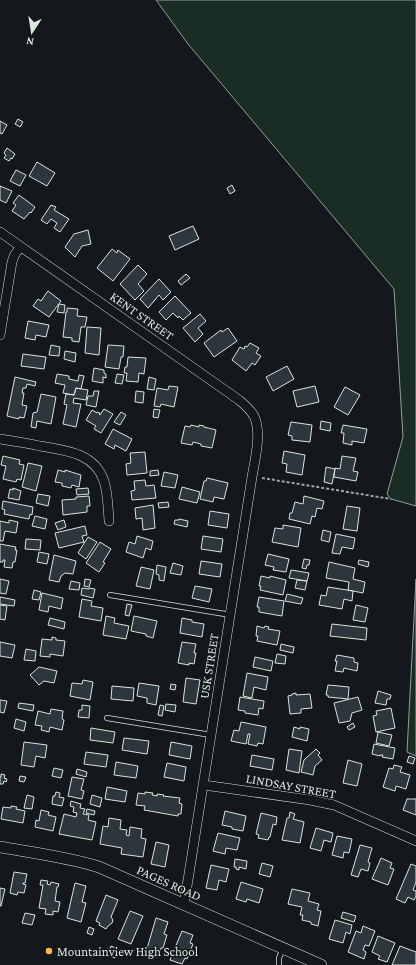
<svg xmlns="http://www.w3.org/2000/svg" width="416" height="965" font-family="'Crimson Pro',serif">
<rect width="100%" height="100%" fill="#14181c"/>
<path fill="#1a2d24" stroke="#939e99" d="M156,0H416V506L391,499L387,494L403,437L394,289L188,44Z
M416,579V756L407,752Z"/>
<path fill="#2c363c" stroke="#d8e6dc" d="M18,119L23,122L20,127L15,124Z
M0,121L7,125L2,134L0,133Z
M7,148L15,154L12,159L11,158L9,161L4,158L6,155L4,153Z
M37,162L55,173L47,186L29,176Z
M16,170L26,175L20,186L10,181Z
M232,185L235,191L230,194L227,188Z
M0,186L12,191L6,203L0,200Z
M19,195L35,207L31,213L30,212L24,219L12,211L16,205L13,203Z
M51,205L56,207L54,210L69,219L60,232L54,228L57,223L51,219L47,224L41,220Z
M193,226L199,239L175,250L169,236Z
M88,230L91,244L82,246L75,257L65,247L74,234Z
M112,249L117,253L118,250L130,259L113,281L97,268Z
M138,265L147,274L138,284L144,291L135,300L120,284Z
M186,274L190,278L181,285L178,281Z
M159,279L171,292L163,300L159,295L148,308L140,299Z
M48,291L61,301L49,317L33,306L38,299L41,301Z
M175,296L191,313L183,320L179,316L178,318L173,313L166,320L159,312Z
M59,304L65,305L64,313L57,312Z
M67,308L78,309L77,316L87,317L85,327H81L79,342L72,341V338L63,337L66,312H67Z
M200,314L206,321L198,328L203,334L195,342L183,328Z
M28,321L49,325L46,337L36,335L35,340L25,338Z
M87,327L101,328L99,355L85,353Z
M228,328L237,341L214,357L204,343L221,330L222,332Z
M250,343L259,348L256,353L261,356L255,365L252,363L246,371L232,360L240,347L244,349L245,346L247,347Z
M51,345L60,347L59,356L49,355Z
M108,345L124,346L123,357H121L119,369L105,367Z
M65,351L76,353L75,362L64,359Z
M23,354L46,357L44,369L21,366Z
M128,357L146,358L144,374L139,373L138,382L126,381L127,373H124L125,367H127Z
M287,366L294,379L273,391L266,377Z
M94,368L104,370V373L106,374V378L103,377V383L92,381Z
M57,374L69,376V379L78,381L79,375L84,376L81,389L76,388L74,395L63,393L65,385L55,383Z
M117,374L124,375L122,384L115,383Z
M15,377L36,382L35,386L27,384L26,388H23L22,393H24L22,405L27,406L24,418L19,417V419L7,416Z
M149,377L156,379L154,390L147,389Z
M169,386L178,387L174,407L161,404L160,407L154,406L157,388L168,390Z
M315,386L319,402L297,407L293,391Z
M345,387L360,395L348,415L334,407Z
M76,388L88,390L86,400L74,398L73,403L81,404L76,427L63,424L67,405L64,404L66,394L74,395Z
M94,391H99L96,407L86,405L88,396H93Z
M136,391L144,392L143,403L135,402Z
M41,394L56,397L51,424L37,421L36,428L31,427L33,413L37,412Z
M104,409L113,414L101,433L94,429L96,426L86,420L92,410L97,413V412L100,413L99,414L100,415Z
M154,409L160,410L158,418L153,417Z
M121,412L126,415L120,425L114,422Z
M321,421L331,423L330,431L320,429Z
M291,422L312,425L310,442L292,440V436L288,435Z
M191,425L199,427V425L204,426V427L216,430L212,448L201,446V444L193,442L192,445L181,443L185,426L190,427Z
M343,425L367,429L364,443L352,441V445L343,443L344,433H341Z
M113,429L132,439L126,451L115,445L114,449L105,444Z
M284,451L305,455L302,475L286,472L287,464L282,463Z
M145,452L147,473L127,475L126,464L131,463L130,453Z
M3,456L20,460L19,464L24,465L21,480L17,479L16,482L3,479L6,466L1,465Z
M342,456L356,458L353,471L358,472L356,481L334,477L335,468L340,469Z
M28,463L42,466L36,491L22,487Z
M326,467L335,469L332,484L324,482Z
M58,470L65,472V470L81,475L79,487L72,485L71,488L62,486V483L55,482Z
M158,470L159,475L150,476V471Z
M164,472L178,475L175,488L161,486Z
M207,478L228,483L224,499L214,497L213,502L200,499L204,481H206Z
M145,480L146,486L154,485L156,498L132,500L131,491L135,490L134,481Z
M182,487L200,492L197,503L179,499Z
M13,488L21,491L19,500L8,498L10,489L13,490Z
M88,488L89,494L77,495L76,489Z
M38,494L50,496L48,506L36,503Z
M89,496L90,506H87V512L63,515L62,500L76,499V497Z
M304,496L324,501L322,509L317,508L315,517L312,516L310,524L289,519L290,513H292L295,502L303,504Z
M3,501L33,507L32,515L30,514L29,519L4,514L5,510L2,509Z
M168,502L169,507L159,508L158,503Z
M153,505L155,528L143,530L142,518L136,519L135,508Z
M347,506L360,508L357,531L343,529Z
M210,511L229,514L227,528L208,525Z
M35,516L47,519L45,529L32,526Z
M179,519L188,521L187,527L174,524L175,520H179Z
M9,520L18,522L16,533L5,531L3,541H0V521L9,523Z
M64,520L66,527L58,530L55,523Z
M283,525L301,528L298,547L272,542L275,528L283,529Z
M85,526L87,535L82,536L84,542L59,548L55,533Z
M323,530L331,532L329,542L321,540Z
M336,534L355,538L353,549L342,547L340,554L332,553Z
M137,536L153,541L151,550L146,548L143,558L126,552L129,542L135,544Z
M203,536L223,539L221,552L201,549Z
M88,537L97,542L86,559L78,553Z
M26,539L41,540L40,550L25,549Z
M100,542L111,549L103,562L105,563L99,572L86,563Z
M0,544L16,547L15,550H17L15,562H13L12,568L4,567L5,560H3V562H0Z
M39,552L49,554L47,564L37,562Z
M268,554L289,559L286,572L273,570L274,567L265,565Z
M54,555L76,561L73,574L65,573L61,576L59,582L49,580Z
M304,559L310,560L309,565H307L306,569L302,568Z
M359,560L369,562L368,567L358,564Z
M201,561L222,564L220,577L199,574Z
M329,562L355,568L353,579L365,582L363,593L348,590L349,582L326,578Z
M173,563L183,566L181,575L170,573Z
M157,565L166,567L164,581L159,580V575L156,574Z
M141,567L154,570L150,589L136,586Z
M291,570L309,573L307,581L289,578Z
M261,576L270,578V576L286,580L283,595L260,590L261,586H259Z
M0,579L9,581L6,594L0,593Z
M85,579L91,580L89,587L84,586Z
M297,580L307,581L305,590L295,588Z
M71,581L80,583L79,590L69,589Z
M195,586L212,589L209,602L192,598Z
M328,587L353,591L352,601L344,599L342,609L319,605L321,595L326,596Z
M82,588L89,589V588L95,589L93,598L81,595Z
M34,590L41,592L39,600L32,599Z
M42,593L63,598L61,609L49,606L48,612L39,610Z
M287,594L303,598L301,604L285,601Z
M0,597L15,600L14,606L0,604Z
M259,597L284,601L282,616L259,612V607H257Z
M82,599L92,601L91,606L103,608L101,621L79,617Z
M127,604L132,605L129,616L125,615Z
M0,605L7,606L5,620L0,619Z
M356,605L368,608L365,622L353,620Z
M106,616L115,618L114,623L129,626L126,639L103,635Z
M134,616L157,621L153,638L146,636V634L131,631Z
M50,618L65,622L64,629L48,625Z
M182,618L192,620V622L204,624L202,637L180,633Z
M332,624L367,628L366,640L330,636Z
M257,626L264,628L265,626L269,627L268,629L280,631L277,645L257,641L258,636H256Z
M52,637L56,638V640L65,641L63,656L50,654V657L40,656L42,639L52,640Z
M0,642L15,645L12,658L0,656Z
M182,642L196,644L194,653H196L194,664L189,663V665L178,663Z
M281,644L294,647L293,653L280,650Z
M26,649L36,651L35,661L24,660Z
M277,654L286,656L285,664L275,663Z
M337,655L354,658V662L358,663L357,671L344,668L343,672L335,671L337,661H335Z
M255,657L273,661L271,671L253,667Z
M39,667L57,671L54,683L44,681L39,685L30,675Z
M247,673L268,677L266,690L254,687L252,698L243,696Z
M186,678L200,680L196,704L183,702Z
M83,680L93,682L90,700L70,696L72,683L82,684Z
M139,683L159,686L156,705L147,703V698L137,696Z
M171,684L176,685L175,690L170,689Z
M328,685L349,687L348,699L328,697V695H326Z
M112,686L134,688L133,701L111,699Z
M378,691L391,695L390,699H387L386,705L375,703Z
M296,693V695L310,694L312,708L301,709V713L290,714L288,696L292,695V694Z
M240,697L264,701L263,709L259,708L258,715L245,713V711L238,710Z
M358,697L362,710L352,713L350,721L339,723L334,703Z
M0,700L7,701L4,713L0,712Z
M19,703L34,705L33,711L18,708Z
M166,704L176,705L175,712L165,710Z
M82,705L90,706L89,718L78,717L79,710H82Z
M160,705L164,706L162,716L158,715Z
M391,708L395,728L376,732L373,716L377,715L376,711Z
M51,709L63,711L62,719L64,720L62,730L50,727L49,732L41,730L42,726L35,725L38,711L50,714Z
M16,719L26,722L24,731L14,728Z
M241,722L266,727L263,744L258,743L257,746L248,744L250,734H248L246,744L231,741L234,730L239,731Z
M353,723L355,727L349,730L347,727Z
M294,727L300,729V727L309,729L307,741L292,737Z
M91,728L115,732L113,743L90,740Z
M378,732L392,735L389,746L376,743Z
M124,738L149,741L147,754L122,750Z
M24,742L47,745L45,758L36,756L34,767L21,765Z
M171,742L192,746L190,759L169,755Z
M374,744L395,748L393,759L382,757L383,755H380V756L372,754Z
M289,749L302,751L299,773L286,770Z
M316,749L320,753L318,755L322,760L315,766L313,775L301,772L304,760Z
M86,752L108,755L106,767L84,764Z
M252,755L274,759L272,770L250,766Z
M409,756L415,758L413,764L407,762Z
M348,760L362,764L357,786L343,783Z
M116,762L138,766L136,778L114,775Z
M167,763L186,767L184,781L164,777Z
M394,765L402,767L400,772L410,775L406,789L396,786L395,791L383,787L389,768L393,769Z
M54,768L63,770L61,778L52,776Z
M77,769L87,772L86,777L76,774Z
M1,774L5,775L4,778L7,779L6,782L4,781L3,784H0V777H1Z
M20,776L26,777L24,782L19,781Z
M72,777L84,779L81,790L84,791L82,799L68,796Z
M107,787L127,791L125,802L105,799Z
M56,792L60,793L59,797L64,798L62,806L52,804L53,796H55Z
M145,792L153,793L152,795L157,796V794L164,795L163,796L180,798L179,803L182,804L181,814H178V816L144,810L145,806L136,805L138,793L145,794Z
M27,795L34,797L32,809L24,808Z
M92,795L102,798L100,807L90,804Z
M407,799H416V815L403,810Z
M71,801L81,804L80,808L85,809L83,814L89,815L88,820L96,822L92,840L59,834L64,814L76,817L77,813L73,812L74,807L70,806Z
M11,806L17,807L16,809L25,811L23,823L1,819L3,807L11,808Z
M87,809L95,811L94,815L86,813Z
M41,810L49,812L48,815L56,817L53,831L35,827L36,820L39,821Z
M225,811L246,816L243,831L232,829V827L222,825Z
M290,812L295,814L293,819L304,822L300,843L282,840L287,818H289Z
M261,813L277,817L276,825L273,824L270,837H269L268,840L258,838L259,835L256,834Z
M109,818L121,820L120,829L127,830L126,835L129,836L130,827L142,829L141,838L146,839L143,857L121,854L122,848L100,844L103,826L108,827Z
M316,828L333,833L331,842L324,840L321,851L310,848Z
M218,833L240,838L237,850L226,848L225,854L213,851Z
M337,836L352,839L349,853L344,852L343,858L332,855Z
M156,842L169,845L165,867L151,864Z
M360,845L372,848L368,862L370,863L368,871L361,869L358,877L351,875Z
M381,858L392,863L390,868L394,869L388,885L372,879Z
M235,859L247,861L246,869L239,867V870L236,869V867H234Z
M262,863L273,866L270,877L259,874Z
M411,864L416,866V882L413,890L416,891V896L414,900L408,897L405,903L396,899Z
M211,865L229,869L226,882L219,880L217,890L206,888Z
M14,872L27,874L25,883H23V884L26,885L24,893L18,892L17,895L10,893Z
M41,880L48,881L47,884L50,885L51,882L59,884L58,887H57L55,901L60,902L58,912L53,911V915L45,914L46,909L39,908L43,885H40Z
M241,882L263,889L259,903L247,899L246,902L236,899Z
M75,883L86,886L82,902L86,903L81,922L67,918Z
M0,888L5,889L1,906H0Z
M292,889L310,893L308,901L319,904L317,910L321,911L318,926L311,924V922L302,920L303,915H300L302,907L288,904Z
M106,895L118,900L111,917L113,920L112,923L108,926L106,929L99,925L100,923L96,921Z
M130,911L143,916L131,944L118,939Z
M343,912L356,916L354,922L341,918Z
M25,913L35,915L32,925L22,923Z
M156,918L168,922L164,934L167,935L163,948H161L158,957L153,956L152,958L148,957L150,954L146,952Z
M335,920L352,925L350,934L346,932L343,943L329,939Z
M363,926L375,931L369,946L365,945L363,950L366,952L364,959L348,952L356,931L361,933Z
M89,927L94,929L92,935L87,933Z
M182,931L193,935L190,943L193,944L187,959L185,958L182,964L170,960Z
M378,936L395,943L387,962L378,959L380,956L372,952Z
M111,946L118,949L115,958L108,955Z
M400,946L416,952V965H392Z"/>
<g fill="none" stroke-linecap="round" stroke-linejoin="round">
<g stroke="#d8e6dc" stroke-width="6">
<path id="service" d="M110,595L231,615
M107,718L211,735
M279,965V958L283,948"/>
</g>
<g stroke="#d8e6dc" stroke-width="10">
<path id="minor" d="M0,232L239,400C245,405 250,409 254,416C262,433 255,459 252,477L184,905
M0,335L12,262L14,256L20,247
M0,439C13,441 27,443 40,446C65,450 95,453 104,481C108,493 108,508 109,521
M204,785L310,800L334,805L416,841"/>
</g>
<g stroke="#d8e6dc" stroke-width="12">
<path id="tertiary" d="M0,847C34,853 67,857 99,867L321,965"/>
</g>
<path stroke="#9da8a2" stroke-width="2" stroke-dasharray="3 2" stroke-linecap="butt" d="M262,478L391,499"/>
<use href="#service" stroke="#14181c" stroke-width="4.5"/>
<use href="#minor" stroke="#14181c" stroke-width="9"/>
<use href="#tertiary" stroke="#14181c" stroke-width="11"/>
</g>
<circle fill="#ffb74d" stroke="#14181c" stroke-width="1.5" cx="49" cy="951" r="4"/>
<g text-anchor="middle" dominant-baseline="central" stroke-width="3" stroke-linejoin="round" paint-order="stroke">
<g font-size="13" fill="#d8e6dc" stroke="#14181c">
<text transform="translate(142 316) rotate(35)">KENT STREET</text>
<text transform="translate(209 666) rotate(-81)">USK STREET</text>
<text transform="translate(291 786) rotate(10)">LINDSAY STREET</text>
<text transform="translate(169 883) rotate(24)">PAGES ROAD</text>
</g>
<g font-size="13" fill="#d8e6dc" stroke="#14181c" text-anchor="start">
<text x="57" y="951">Mountainview High School</text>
</g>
</g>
<g transform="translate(32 32) rotate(192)" stroke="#14181c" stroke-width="3" paint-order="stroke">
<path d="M0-3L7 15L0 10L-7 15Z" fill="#d8e6dc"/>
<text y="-6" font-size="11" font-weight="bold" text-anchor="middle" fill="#d8e6dc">N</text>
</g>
</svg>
